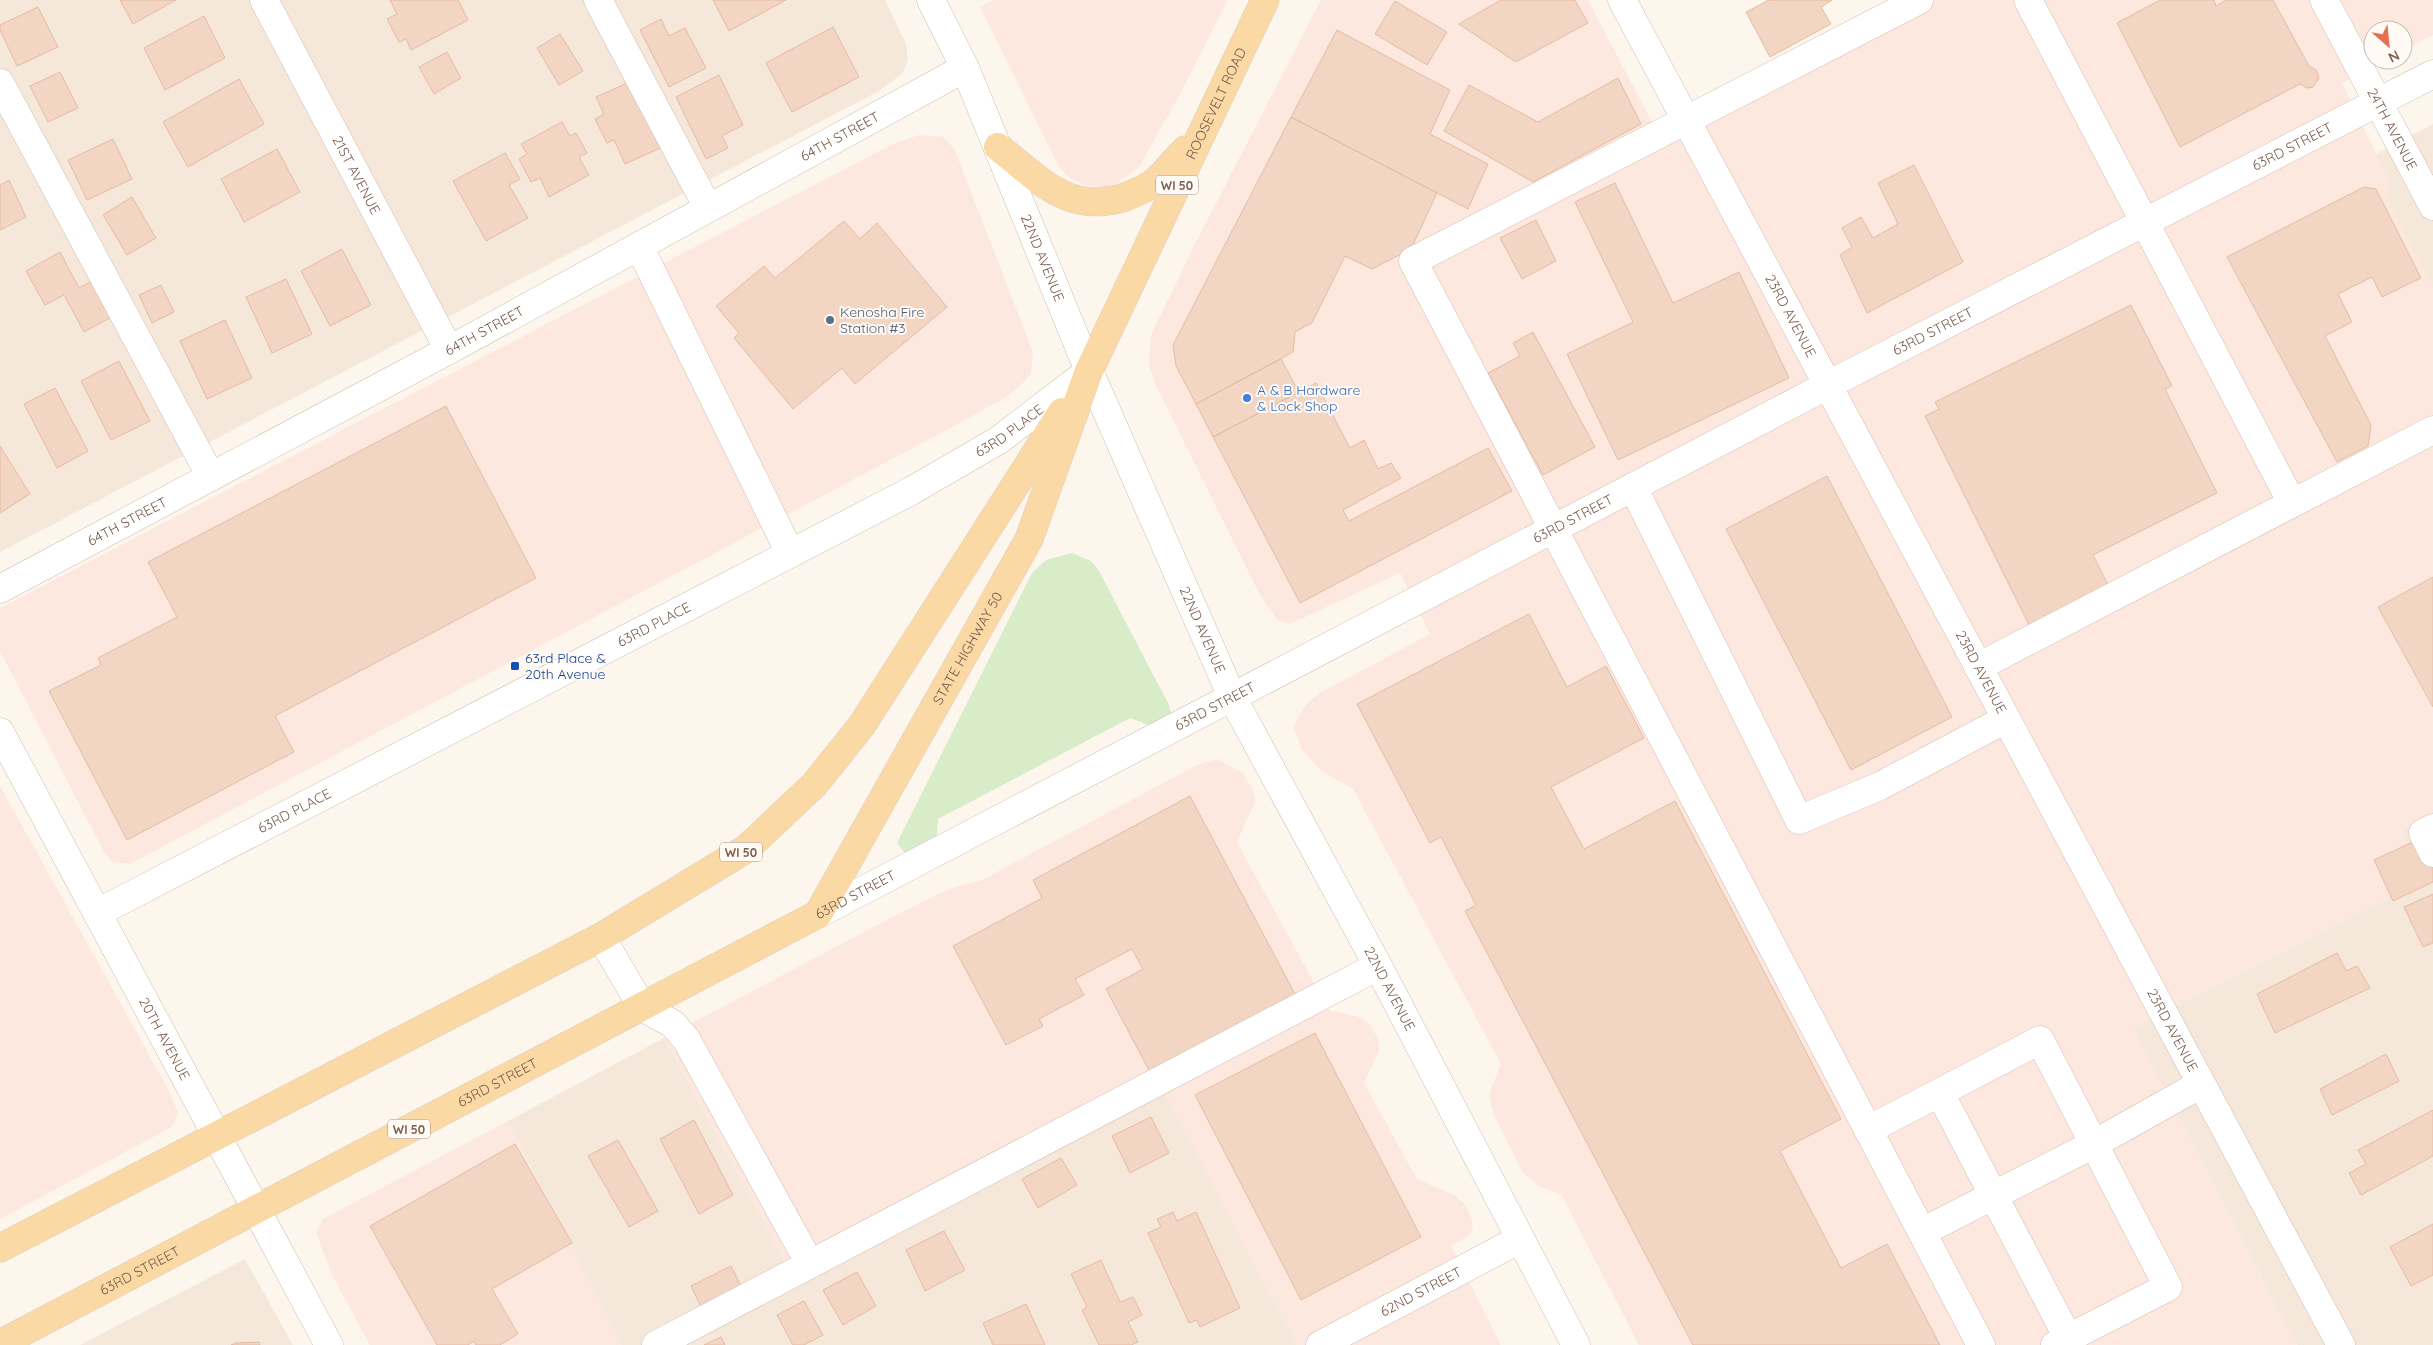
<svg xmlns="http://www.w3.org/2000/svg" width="2433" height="1345" font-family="Quicksand,sans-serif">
<rect width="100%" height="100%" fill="#fdf6ec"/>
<path fill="#f5e8da" d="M0,0H885L906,44L908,60L902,74L879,91L0,552Z
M2433,124V289L2386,199L2388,178L2376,154Z
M2433,813V1345H2297L2133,1028L2426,879L2401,830Z
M664,1038L789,1268L1157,1077L1297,1345H621L508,1121Z
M245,1259L293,1345H80Z"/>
<path fill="#fde8e0" d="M993,0H1228L1180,94L1139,167L1116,184L1105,187L1085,185L1070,178L1059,167L980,7Z
M1321,0H1588L1664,145L1934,0H2433V35L2403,51V30H2373V60H2386L2342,83L2388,178L2386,199L2433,289V813L2401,830L2426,879L2133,1028L2297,1345H1639L1561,1194L1540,1187L1523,1173L1493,1113L1489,1094L1501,1064L1353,789L1320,770L1301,748L1294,727L1303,708L1318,694L1430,634L1400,573L1290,624L1277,620L1260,595L1156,386L1149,363L1151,335L1196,242Z
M919,135L943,137L954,148L1033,352L1031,374L1019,387L1006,397L943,432L130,864L113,862L104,852L0,651V608L895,143Z
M1217,759L1243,773L1253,790L1256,800L1237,842L1329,1010L1359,1017L1371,1025L1378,1039L1379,1051L1364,1083L1417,1179L1456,1196L1467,1207L1473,1224L1471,1234L1451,1246L1501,1345H1297L1157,1077L788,1268L664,1038L900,913L949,889L982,880L1199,764Z
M0,786L168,1089L178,1112L172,1127L0,1219Z
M508,1121L621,1345H370L332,1275L322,1249L316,1232L323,1219Z"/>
<path fill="#d8ecc9" d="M1072,553L1091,561L1098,569L1169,705L1171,713L1163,721L1151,726L1130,718L938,819L937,835L933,845L912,855L904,852L897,843L1032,573L1046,560Z"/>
<path fill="#f3d5c3" stroke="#e6bba3" d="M120,0H176L133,24Z
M390,0H458L468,20L411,50L406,39L399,42L387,19L397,14Z
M713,0H786L729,31Z
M1501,0H1575L1588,23L1516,62L1459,24Z
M1769,0H1832L1821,7L1831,24L1770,57L1746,12Z
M2160,0H2214L2216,6L2226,0H2273L2309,66L2316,70L2319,78L2313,87L2307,88L2300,84L2180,147L2117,23Z
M1395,1L1447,32L1427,65L1375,34Z
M38,7L58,47L17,66L0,30V25Z
M204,16L225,58L165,90L144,48Z
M661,19L669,36L685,28L706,68L669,87L640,30Z
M833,27L859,77L792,112L766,63Z
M1337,30L1450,90L1430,134L1488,164L1468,209L1291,117Z
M560,34L583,71L559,85L537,48Z
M447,52L461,78L434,94L419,67Z
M60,72L78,108L48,122L30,86Z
M719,75L743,125L722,136L728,148L706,159L676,97Z
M1618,78L1641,124L1533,182L1444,131L1469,85L1538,122Z
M239,79L264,124L188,167L163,122Z
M634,80L665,146L625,164L614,140L607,143L595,119L604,114L596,97Z
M1291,117L1437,193L1411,249L1372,269L1345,256L1312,323L1295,332L1293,352L1196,404L1176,366L1173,345Z
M562,122L570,136L576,133L587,153L579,157L589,175L549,197L540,178L531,182L519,159L527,154L521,144Z
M113,139L132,179L87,200L68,160Z
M277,149L300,192L244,222L221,179Z
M505,153L520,179L509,185L528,218L486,241L453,181Z
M1914,165L1963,262L1867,313L1840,255L1852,247L1842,228L1861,217L1873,238L1898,224L1878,183Z
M9,180L26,217L0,230V185Z
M1615,183L1673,303L1739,272L1789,378L1618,460L1567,354L1633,322L1575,202Z
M2364,187L2376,189L2421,278L2382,297L2372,277L2338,294L2352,322L2325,336L2371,425L2368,446L2337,462L2227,257Z
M132,197L156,238L127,255L103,215Z
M1536,220L1556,261L1522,279L1500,238Z
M844,221L860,239L877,223L947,307L855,384L842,368L793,409L734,338L739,333L716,306L764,266L775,278Z
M342,249L371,305L330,326L301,271Z
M60,252L79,288L97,278L117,314L84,332L64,295L45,305L26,271Z
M286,279L312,334L272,353L246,297Z
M161,285L174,312L152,323L139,295Z
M2131,305L2172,386L2165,389L2217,493L2093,555L2108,585L2029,625L1925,416L1939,409L1935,402Z
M225,320L252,378L207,399L180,341Z
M1533,332L1595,447L1543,475L1488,373L1520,356L1513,343Z
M1281,359L1299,392L1213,437L1196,404Z
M119,361L150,421L111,440L81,381Z
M1316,383L1350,448L1364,440L1378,469L1391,463L1401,478L1343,510L1349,521L1488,448L1512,491L1300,603L1213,437Z
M55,388L88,451L57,468L24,404Z
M446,406L536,578L275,716L294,752L127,840L49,691L101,665L98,658L177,617L148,562Z
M0,446L30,494L0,513Z
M1827,476L1952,717L1851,770L1726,529Z
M2433,577V707L2378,607Z
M1529,614L1567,687L1606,666L1644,738L1551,787L1584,849L1675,801L1841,1119L1780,1151L1841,1268L1887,1244L1940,1345H1693L1465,911L1476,905L1441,837L1430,843L1357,704Z
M1190,796L1296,996L1151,1074L1106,989L1143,969L1132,949L1075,979L1084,995L1039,1019L1043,1026L1006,1045L953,946L1042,898L1033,880Z
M2419,839L2433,869V882L2393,901L2374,860Z
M2433,894V943L2423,947L2404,907Z
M2337,953L2346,971L2357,966L2370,988L2275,1033L2257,994Z
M1315,1033L1421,1237L1301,1300L1195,1095Z
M2386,1054L2399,1081L2332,1115L2320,1089Z
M2433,1110V1156L2361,1195L2349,1173L2366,1164L2358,1150Z
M1151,1117L1169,1153L1130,1173L1112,1136Z
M694,1120L733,1195L699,1214L660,1139Z
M618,1140L658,1211L629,1227L588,1156Z
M515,1144L572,1243L492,1289L518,1334L500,1345H476L474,1341L468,1345H437L370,1226Z
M1061,1158L1077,1185L1038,1208L1022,1179Z
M1173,1212L1177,1221L1196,1212L1240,1308L1200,1327L1197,1320L1189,1323L1148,1233L1161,1227L1157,1219Z
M2433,1224V1275L2411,1286L2390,1247Z
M944,1231L965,1270L925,1291L906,1250Z
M1101,1260L1120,1302L1133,1297L1142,1315L1128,1322L1138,1342L1131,1345H1099L1082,1310L1087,1307L1071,1274Z
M731,1266L743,1290L702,1309L691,1286Z
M857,1272L876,1306L843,1325L823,1290Z
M804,1301L823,1335L804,1345H793L777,1315Z
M1026,1304L1045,1345H993L983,1323Z
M721,1337L725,1345H704Z
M259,1342L260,1345H231L236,1343Z"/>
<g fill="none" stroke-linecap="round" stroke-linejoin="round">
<g stroke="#d1beb0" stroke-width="29">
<g id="minor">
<path id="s1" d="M264,0L449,350"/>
<path d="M598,0L708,208"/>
<path id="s2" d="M931,0L965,68L1089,371L1232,697L1378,966L1576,1345"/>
<path id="s3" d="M1622,0L2341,1345"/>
<path d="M1919,0L1413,261L1981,1345"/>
<path d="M2028,0L2292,503"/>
<path id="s4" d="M2324,0L2433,206"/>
<path d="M0,83L211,477"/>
<path d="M639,246L790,553"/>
<path d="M1633,487L1799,820L1880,786L2006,719"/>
<path id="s5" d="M0,589L449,350L965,68"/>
<path d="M1978,667L2433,430"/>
<path id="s6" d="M0,732L329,1345"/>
<path d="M2433,828L2423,833L2433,853"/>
<path id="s7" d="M99,912L911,491L999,440L1089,371"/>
<path id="s8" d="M818,914L1828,385L2433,74"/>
<path d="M601,937L642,1007L673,1024L686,1039L810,1264"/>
<path d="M1940,1093L2068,1338"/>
<path d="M1868,1130L2040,1040L2168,1287L2055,1345"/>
<path d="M1922,1232L2094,1144L2201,1084"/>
<path d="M656,1345L1378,966"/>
<path id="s9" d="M1320,1345L1520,1239"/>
</g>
</g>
<g stroke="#dad1cd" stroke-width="29">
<g id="major">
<path d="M998,147C1038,178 1067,214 1122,198C1133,194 1146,189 1156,181C1166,172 1175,160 1185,150"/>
<path d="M0,1248L601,937L746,849L814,785L862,725L1062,412"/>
<path id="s10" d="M0,1344L818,914L1029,539L1089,371L1265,0"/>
</g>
</g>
<use href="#minor" stroke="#fff" stroke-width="28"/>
<use href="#major" stroke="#fbd9a5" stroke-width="28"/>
</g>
<circle fill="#5c6f8a" stroke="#fffaf3" stroke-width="2" cx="830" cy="320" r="5"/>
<circle fill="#3f7fe0" stroke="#fffaf3" stroke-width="2" cx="1247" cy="398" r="5"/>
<rect fill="#1a4fb4" stroke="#fffaf3" stroke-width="2" x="510" y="661" width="10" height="10" rx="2.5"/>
<g text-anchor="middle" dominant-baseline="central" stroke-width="4" stroke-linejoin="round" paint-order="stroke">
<g fill="#fffaf3" stroke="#a28b7f" stroke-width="1">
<rect x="1156" y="175.5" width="42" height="19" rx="4"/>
<rect x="720" y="842.5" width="42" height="19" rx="4"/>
<rect x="388" y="1119.5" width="42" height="19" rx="4"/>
</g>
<g font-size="12" font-weight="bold" fill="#7a5c4d">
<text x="1177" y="185">WI 50</text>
<text x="741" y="852">WI 50</text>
<text x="409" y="1129">WI 50</text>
</g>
<g font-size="14" fill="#7a5c4d" stroke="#fffaf3">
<text stroke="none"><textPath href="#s10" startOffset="1829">ROOSEVELT ROAD</textPath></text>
<text stroke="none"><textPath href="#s4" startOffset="146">24TH AVENUE</textPath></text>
<text stroke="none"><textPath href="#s5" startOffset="954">64TH STREET</textPath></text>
<text stroke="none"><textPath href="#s8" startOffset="1662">63RD STREET</textPath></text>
<text stroke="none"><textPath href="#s1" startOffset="198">21ST AVENUE</textPath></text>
<text stroke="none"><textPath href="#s2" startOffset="281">22ND AVENUE</textPath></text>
<text stroke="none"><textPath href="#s3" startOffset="358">23RD AVENUE</textPath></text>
<text stroke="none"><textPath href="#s5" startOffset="549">64TH STREET</textPath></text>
<text stroke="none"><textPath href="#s8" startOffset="1258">63RD STREET</textPath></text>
<text stroke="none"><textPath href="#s7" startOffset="1030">63RD PLACE</textPath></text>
<text stroke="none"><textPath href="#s8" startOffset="852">63RD STREET</textPath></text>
<text stroke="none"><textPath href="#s5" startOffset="144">64TH STREET</textPath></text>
<text stroke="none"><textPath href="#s7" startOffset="625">63RD PLACE</textPath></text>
<text stroke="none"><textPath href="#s2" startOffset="686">22ND AVENUE</textPath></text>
<text stroke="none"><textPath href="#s10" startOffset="1229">STATE HIGHWAY 50</textPath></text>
<text stroke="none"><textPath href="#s3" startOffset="762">23RD AVENUE</textPath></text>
<text stroke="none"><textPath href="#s8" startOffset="448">63RD STREET</textPath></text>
<text stroke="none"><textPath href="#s7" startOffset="220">63RD PLACE</textPath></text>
<text stroke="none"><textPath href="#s8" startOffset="42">63RD STREET</textPath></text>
<text stroke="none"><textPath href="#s2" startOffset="1091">22ND AVENUE</textPath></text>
<text stroke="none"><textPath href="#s3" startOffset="1168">23RD AVENUE</textPath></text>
<text stroke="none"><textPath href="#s6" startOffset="348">20TH AVENUE</textPath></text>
<text stroke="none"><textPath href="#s10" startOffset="562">63RD STREET</textPath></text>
<text stroke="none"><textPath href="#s10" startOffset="158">63RD STREET</textPath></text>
<text stroke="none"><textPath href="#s9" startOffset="114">62ND STREET</textPath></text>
</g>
<g font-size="14" fill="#4e5e75" stroke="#fffaf3" text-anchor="start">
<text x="840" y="312">Kenosha Fire<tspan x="840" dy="16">Station #3</tspan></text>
</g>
<g font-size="14" fill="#366cbe" stroke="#fffaf3" text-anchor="start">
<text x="1257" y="390">A &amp; B Hardware<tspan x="1257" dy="16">&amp; Lock Shop</tspan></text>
</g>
<g font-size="14" fill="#164399" stroke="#fffaf3" text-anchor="start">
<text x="525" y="658">63rd Place &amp;<tspan x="525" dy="16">20th Avenue</tspan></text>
</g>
</g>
<g transform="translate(2388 45) rotate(153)"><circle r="24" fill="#fffaf3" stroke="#cabbb1"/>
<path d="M0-4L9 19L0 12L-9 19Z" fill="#e76f51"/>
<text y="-8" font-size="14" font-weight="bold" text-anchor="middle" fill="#7a5c4d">N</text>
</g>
</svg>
